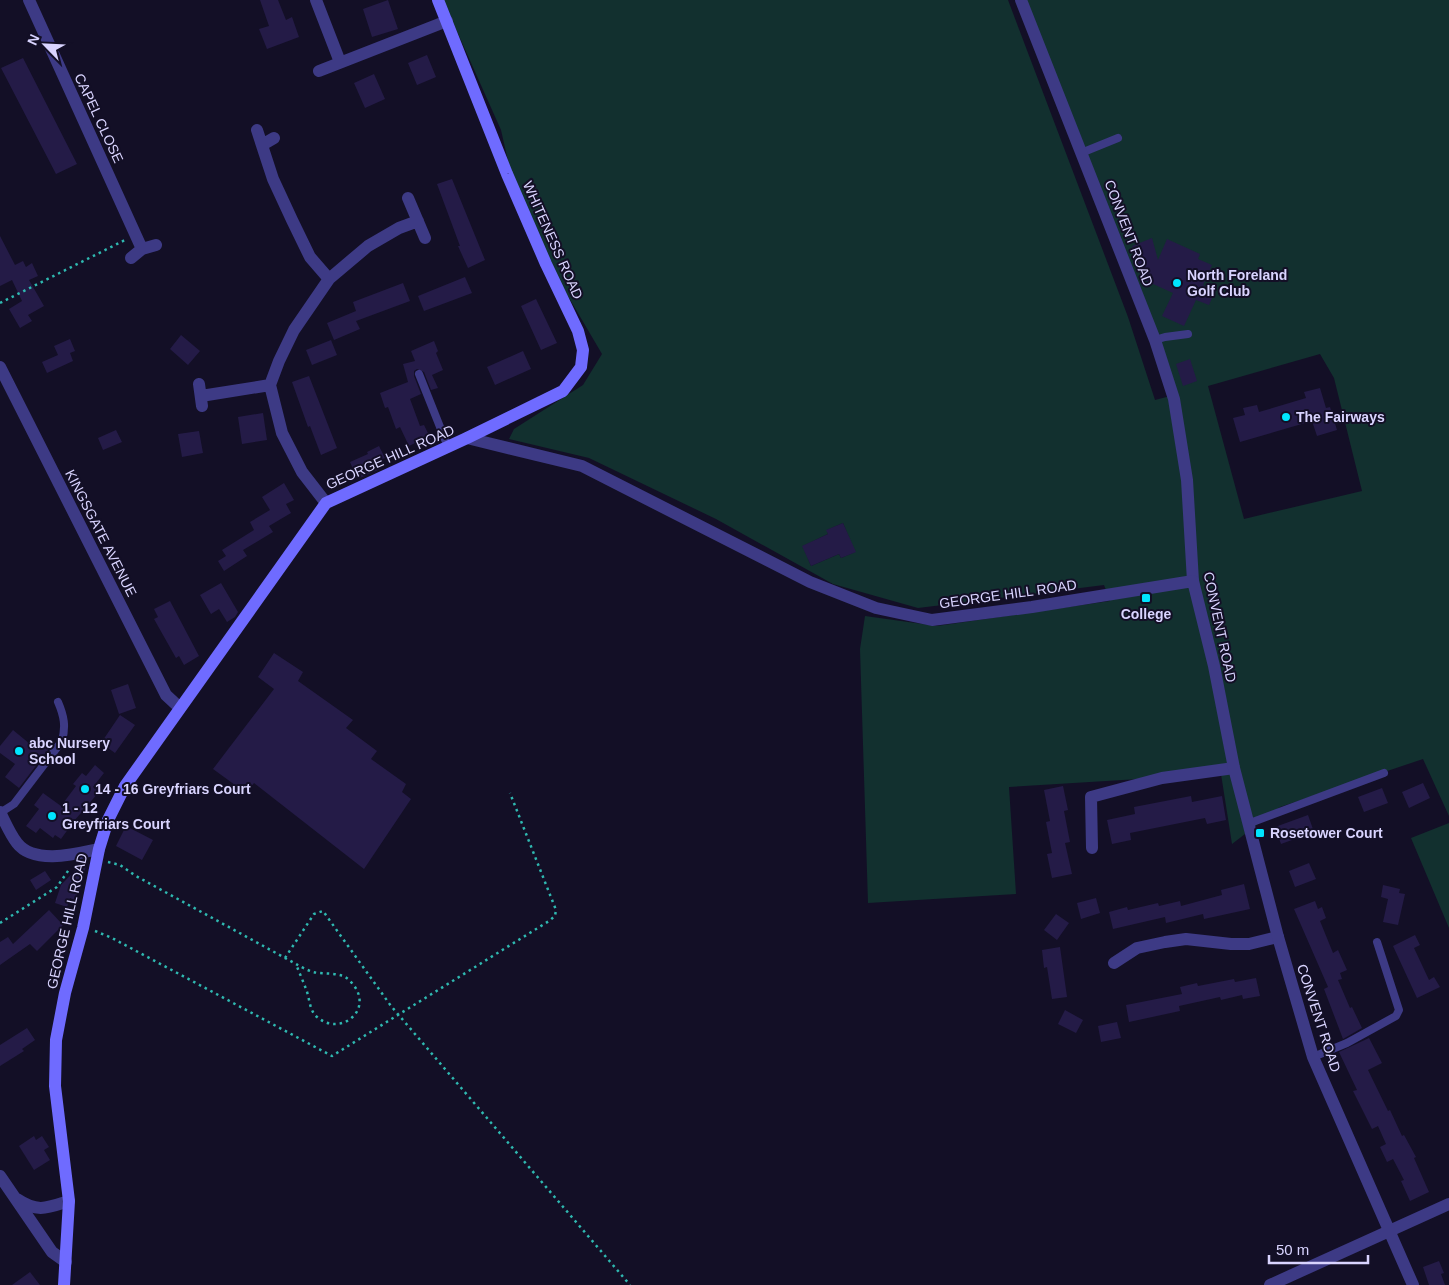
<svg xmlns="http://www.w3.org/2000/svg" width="1449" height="1285" font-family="Arial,sans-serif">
<rect width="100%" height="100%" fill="#130f26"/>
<path fill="#12302f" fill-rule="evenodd" d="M443,0H1008L1128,317L1155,400L1178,394L1026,0H1449V816L1423,759L1280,807L1232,844L1221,774L1009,787L1016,894L868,903L860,649L865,616L937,626L1110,601L1104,585L918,608L833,584L716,519L589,458L509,439L514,429L583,385L602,354L555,274L511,174L501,130ZM1320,354L1334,378L1362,491L1244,519L1208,386ZM843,523L855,552L841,558L839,554L811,566L803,546L828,534L827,530Z
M1449,823V928L1411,838Z"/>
<path fill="#241b47" d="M260,0H278L286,20L292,17L299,37L267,49L259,29L269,26Z
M388,0L398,29L372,37L363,9Z
M427,55L436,77L417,85L408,63Z
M23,58L77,164L56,174L1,68Z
M374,74L385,99L365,108L354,83Z
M452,179L485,260L468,268L458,246H460L437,184Z
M0,236L15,265L23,261L26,267L32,263L38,276L29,280L44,306L28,315L32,321L20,328L9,309L22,301L12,280L0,286Z
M1152,238L1158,260L1167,239L1200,254L1198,259L1212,265L1203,285L1215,291L1209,305L1196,300L1184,326L1162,316L1173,293L1144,280L1132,246Z
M465,277L472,293L424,311L418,296Z
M403,283L410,301L356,321L360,329L334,340L327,323L356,311L353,302Z
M536,299L557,343L541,350L521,306Z
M181,335L200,351L188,365L170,349Z
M70,339L75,351L70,353L73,361L47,373L42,362L58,355L54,346Z
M331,340L337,355L312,365L306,350Z
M434,341L438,351L436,353L443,370L432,375L438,388L431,390L424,372L417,369L414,371V376L421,394L410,399L420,426L424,425L431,439L416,446L415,443L409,446L400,427L396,429L388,407L385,408L380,393L408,382L403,364L415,361L411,351Z
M523,351L531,369L495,385L487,367Z
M1190,359L1197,381L1183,386L1176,364Z
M309,376L337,448L321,455L310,426L308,427L292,382Z
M1320,388L1326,408L1330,407L1337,430L1317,436L1312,421L1240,442L1233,418L1245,415L1243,408L1257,405L1259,412L1306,398L1304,392Z
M263,413L267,440L242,444L238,417Z
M116,430L122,442L103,450L98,438Z
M199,431L203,453L182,457L178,434Z
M379,446L385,458L377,461L380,469L360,478L358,475L356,476L350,462L368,454L367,452Z
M284,483L294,500L286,504L291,513L269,526L273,532L243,550L247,556L224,571L218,561L226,556L222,550L254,530L250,522L270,510L262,497Z
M843,523L856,552L841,558L839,554L811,566L802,546L828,534L826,530Z
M221,583L238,612L235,617L227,622L219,609L211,614L200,595Z
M170,601L199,656L184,665L179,656L176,658L154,619L158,617L154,609Z
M274,653L303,672L298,681L353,720L346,728L377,751L371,759L406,784L402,792L411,799L364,869L254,783L246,793L213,769L274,689L258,677Z
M128,684L136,708L119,714L111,690Z
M120,715L135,725L115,753L101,743Z
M13,730L30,744L37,736L51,746L19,788L5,777L15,764L0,753V746Z
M95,765L104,773L93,787L99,792L74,821L61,839L55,835L53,838L40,828L36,833L26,826L39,809L34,805L43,793L61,806L76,786L73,784L82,773L86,776Z
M1423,783L1430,798L1409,808L1402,792Z
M1063,786L1068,810L1064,811L1070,842L1065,843L1072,874L1052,878L1047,854L1052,853L1046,822L1050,821L1044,790Z
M1382,788L1388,803L1364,812L1358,797Z
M1191,796L1192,802L1222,796L1226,820L1207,824L1205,818L1130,833L1131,840L1112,844L1107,820L1135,814L1134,807Z
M1308,815L1314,832L1281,844L1275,827Z
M126,826L153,840L142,860L116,846Z
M85,860H88L75,900L70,898L67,907L55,903L61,885Z
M1309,863L1316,879L1295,887L1289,871Z
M45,871L51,880L36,890L30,880Z
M1244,884L1250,909L1204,919L1203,914L1166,923L1165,917L1113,929L1109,912L1127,907L1128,910L1158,903L1159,906L1180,901L1181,906L1222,895L1221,890Z
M1383,885L1400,889L1399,893L1405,894L1398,925L1383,922L1388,899L1381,897Z
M1096,898L1100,913L1081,919L1077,903Z
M1315,901L1318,909L1322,907L1326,918L1320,921L1333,953L1338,950L1347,970L1340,973L1342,979L1338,980L1350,1008L1352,1007L1362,1028L1343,1039L1324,989L1328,987L1294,909Z
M49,910L63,925L37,951L30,944L0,965V942L8,937L13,944Z
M1056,914L1069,923L1057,940L1044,930Z
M1415,935L1420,945L1414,948L1429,980L1434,977L1440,987L1417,998L1393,946Z
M1060,947L1067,997L1052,999L1047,967L1044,968L1042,950Z
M1256,978L1260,996L1243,999L1242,995L1221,1000L1220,997L1179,1006L1180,1011L1129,1022L1126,1005L1182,994L1180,987L1197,983L1198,986L1234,979L1235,982Z
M1065,1010L1083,1020L1076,1033L1058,1024Z
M1117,1022L1121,1038L1101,1042L1098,1026Z
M27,1028L35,1040L22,1049L24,1051L0,1066V1045Z
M1369,1038L1382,1063L1368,1070L1388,1111L1390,1110L1402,1136L1404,1135L1416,1157L1414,1158L1429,1192L1410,1201L1401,1181L1404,1180L1393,1159L1387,1162L1380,1147L1386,1144L1378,1126L1372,1129L1353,1091L1357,1090L1339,1052Z
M34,1136L36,1140L42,1136L49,1147L44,1150L50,1160L34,1170L19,1146Z
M1439,1261L1444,1273L1441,1274L1445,1285H1429L1423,1267Z
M30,1272L40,1285H12Z"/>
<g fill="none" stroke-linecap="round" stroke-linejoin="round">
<path stroke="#2fb8b0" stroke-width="2.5" stroke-dasharray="2.5 4" stroke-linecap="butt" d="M0,303L125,240
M108,862L120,865L136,876L296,964C301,967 307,970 313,972C325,975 341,971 350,981C377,1008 341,1038 317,1017C309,1010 310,999 306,989C303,981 299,972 296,964
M0,923L57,887L70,868
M95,931L112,938L332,1056L549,921L555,916L556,910L510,793
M285,958L314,914L323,911L391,1006L630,1285"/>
<path stroke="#3d3a85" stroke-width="8" d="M1081,153L1118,138
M1155,340L1165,337L1188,334
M419,374L448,447
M0,813L14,804L62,741C66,726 64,716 58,702
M1250,823L1384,773
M1313,1057L1347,1043L1396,1016L1399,1010L1377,942"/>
<path stroke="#3d3a85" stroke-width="12" d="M29,0L142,249
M316,0L340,62
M1021,0L1155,340L1174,399L1187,480L1193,581
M319,71L447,21
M257,130L273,179L292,220L310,257L329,279
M262,145L274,138
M408,198L425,238
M131,258L142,249L156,245
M0,367L166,695L180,708
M199,384L202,406
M201,396L270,385
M326,503L302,472L282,433L270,385L279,361L294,330L329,279L368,246L399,228L418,221
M0,812C5,822 10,834 17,843C34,865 76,854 99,849
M1092,848L1091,797L1162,778L1234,768
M1114,963L1137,948L1165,942L1186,939L1231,944H1249L1278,937"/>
<path stroke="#3d3a85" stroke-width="12" d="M467,438L582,466L810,582L876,608L932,620L1032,607L1193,581L1214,666L1234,768L1278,937L1313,1057L1413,1285
M0,1176L52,1252L66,1262
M17,1199C38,1213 47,1208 69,1201
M1270,1285L1449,1204"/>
<path stroke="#6f6bff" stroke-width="12" d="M64,1285L69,1201L55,1086L56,1040L65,993L83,928L99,849L108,820L125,786L326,503L467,438L563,391L581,367L583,350L578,331L546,264L507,174L438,0"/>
</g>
<g fill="#00e5ff" stroke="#130f26" stroke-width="2">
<circle cx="1177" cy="283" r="5"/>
<circle cx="1286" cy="417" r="5"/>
<rect x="1141" y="593" width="10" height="10" rx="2.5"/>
<circle cx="19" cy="751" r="5"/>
<circle cx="85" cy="789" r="5"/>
<circle cx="52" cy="816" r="5"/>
<rect x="1255" y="828" width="10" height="10" rx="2.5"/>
</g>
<g text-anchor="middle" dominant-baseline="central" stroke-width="4" stroke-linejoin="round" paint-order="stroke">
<g font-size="14" fill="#d9d4ff" stroke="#130f26">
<text transform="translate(99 118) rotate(65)">CAPEL CLOSE</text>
<text transform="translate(1129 233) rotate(69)">CONVENT ROAD</text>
<text transform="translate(553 240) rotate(66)">WHITENESS ROAD</text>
<text transform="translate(390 457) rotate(-24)">GEORGE HILL ROAD</text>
<text transform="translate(101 533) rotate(63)">KINGSGATE AVENUE</text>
<text transform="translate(1008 594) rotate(-8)">GEORGE HILL ROAD</text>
<text transform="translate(1220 627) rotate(78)">CONVENT ROAD</text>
<text transform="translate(67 921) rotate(-77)">GEORGE HILL ROAD</text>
<text transform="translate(1319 1018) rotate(72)">CONVENT ROAD</text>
</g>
<g font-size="14" font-weight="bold" fill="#d9d4ff" stroke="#130f26" text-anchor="start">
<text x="1187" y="275">North Foreland<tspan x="1187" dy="16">Golf Club</tspan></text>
<text x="1296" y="417">The Fairways</text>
<text x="1146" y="614" text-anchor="middle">College</text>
<text x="29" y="743">abc Nursery<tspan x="29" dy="16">School</tspan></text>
<text x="95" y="789">14 - 16 Greyfriars Court</text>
<text x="62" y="808">1 - 12<tspan x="62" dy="16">Greyfriars Court</tspan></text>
<text x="1270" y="833">Rosetower Court</text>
</g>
</g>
<g transform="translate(45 45) rotate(294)" stroke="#130f26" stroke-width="4" paint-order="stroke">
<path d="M0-4L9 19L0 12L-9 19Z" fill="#d9d4ff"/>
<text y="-8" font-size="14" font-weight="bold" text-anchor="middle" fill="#d9d4ff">N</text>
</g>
<path d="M1269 1255v8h99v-8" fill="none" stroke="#d9d4ff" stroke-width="2.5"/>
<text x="1276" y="1255" font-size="15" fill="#d9d4ff" stroke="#130f26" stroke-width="4" paint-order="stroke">50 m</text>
</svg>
